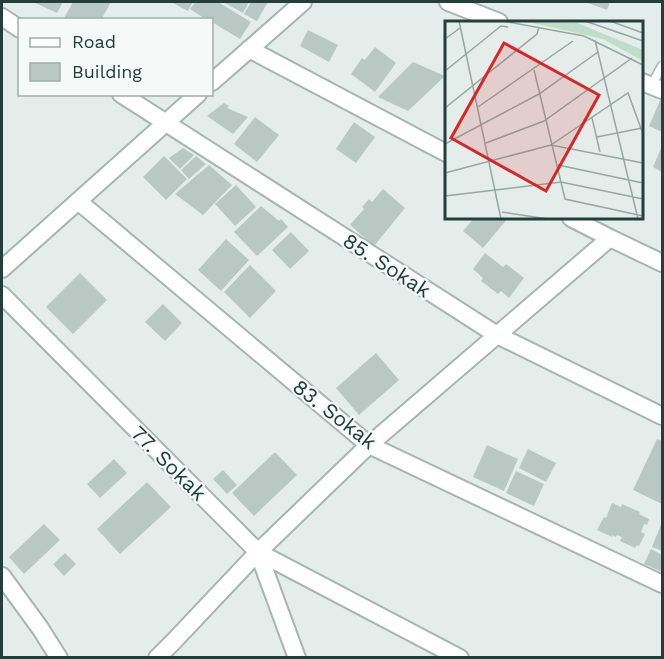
<svg xmlns="http://www.w3.org/2000/svg" width="664" height="659" font-family="'Work Sans',sans-serif">
<rect width="100%" height="100%" fill="#e4edea"/>
<path fill="#bac8c3" d="M33,2H63L57,13Z
M73,2H111L101,20H63Z
M171,2H193L188,11Z
M195,2H218L251,22L240,39L212,22V20H207L190,9Z
M223,2H249L243,13Z
M251,2H268L257,21L244,14Z
M585,2H610L607,10Z
M308,30L338,45L329,62L300,46Z
M375,47L396,63L375,92L351,74L362,58L365,60Z
M413,62L445,76L408,111L378,97Z
M662,96V132L649,126Z
M224,103L229,106L227,108L248,117L233,134L207,116Z
M255,117L279,135L257,162L234,144Z
M354,122L375,137L356,163L336,149Z
M662,146V172L653,167Z
M183,148L194,155L180,169L169,158Z
M164,156L187,179L166,200L143,177Z
M196,156L206,164L189,179L181,170Z
M209,165L232,185L203,215L175,194Z
M236,185L256,207L235,226L215,204Z
M383,189L405,208L374,246L350,225L364,209L362,207L369,199L372,202Z
M261,206L279,221L281,219L288,227L257,256L234,232Z
M474,218H508L483,248L463,231Z
M291,232L309,251L290,269L272,250Z
M226,239L249,260L221,291L198,270Z
M485,253L503,267L506,264L524,278L509,298L501,291L498,294L481,281L483,278L473,269Z
M250,265L276,291L250,318L224,292Z
M80,273L107,300L73,334L46,307Z
M163,304L182,323L165,341L145,322Z
M376,353L399,380L359,415L336,388Z
M657,439L662,441V504L633,490Z
M487,445L518,459L504,491L473,477Z
M528,449L556,463L546,482L519,468Z
M275,452L297,475L254,516L232,493Z
M114,459L127,473L100,498L87,484Z
M223,470L237,485L227,494L213,479Z
M516,471L544,484L534,506L506,493Z
M147,482L171,507L120,554L97,529Z
M612,503L621,507L622,504L640,512L639,514L649,519L647,525L644,524L641,532L645,534L639,546L637,545L635,548L620,541L622,537L617,535L616,537L612,535V537L597,530L604,517L606,518Z
M662,522V551L652,547Z
M44,524L60,540L24,574L9,557Z
M651,549L662,555V572L644,564Z
M65,553L76,564L64,576L53,564Z"/>
<g fill="none" stroke-linecap="round" stroke-linejoin="round">
<g stroke="#a7b5b1" stroke-width="11">
<path id="service" d="M651,86L662,66"/>
</g>
<g stroke="#a7b5b1" stroke-width="20">
<path id="minor" d="M448,2L499,22
M2,17L20,29
M249,49L446,153
M212,82L303,2
M642,82L662,90
M121,94L497,335L662,416
M78,201L369,445L662,584
M571,218L610,238L662,263
M2,269L198,94
M2,295L258,552L297,658
M258,552L460,658
M2,576L40,628L59,658
M157,658L174,641L258,552L369,445L610,238"/>
</g>
<use href="#service" stroke="#fff" stroke-width="8"/>
<use href="#minor" stroke="#fff" stroke-width="16"/>
</g>
<g text-anchor="middle" dominant-baseline="central" stroke-width="4.5" stroke-linejoin="round" paint-order="stroke">
<g font-size="21" fill="#243e39" stroke="#f5f9f8">
<text transform="translate(387 265) rotate(33)">85. Sokak</text>
<text transform="translate(335 414) rotate(38)">83. Sokak</text>
<text transform="translate(169 463) rotate(45)">77. Sokak</text>
</g>
</g>
<g transform="translate(445 21)">
<rect width="198" height="198" fill="#e4edea"/>
<path d="M79,0L132,2L198,29V40L158,18Z" fill="#bfddc9"/>
<path fill="none" stroke="#97a7a3" stroke-width="1.5" d="M14,0L56,198M58,0L139,15L198,44M140,0L198,20M165,0L198,12M0,18L15,7M150,19L193,198M89,49L120,178L198,195M0,50L56,5L63,6M33,86L128,20M0,87L92,13L94,6M147,97L155,131M152,116L197,107M41,122L99,100L187,37M0,123L94,73L153,31M106,124L183,72L198,113M113,144L198,162M0,152L106,124L198,142M0,175L116,161L198,178M57,191L103,198"/>
<path fill="#d62828" fill-opacity="0.15" stroke="#d62828" stroke-width="3" d="M59,22L154,74L101,170L6,117Z"/>
<rect width="198" height="198" fill="none" stroke="#243e39" stroke-width="3"/>
</g>
<rect width="664" height="659" fill="none" stroke="#243e39" stroke-width="6"/>
<rect x="18" y="18" width="195" height="78" fill="#f5f9f8" stroke="#a1aeac" stroke-width="1.5"/>
<rect x="30" y="38" width="30" height="9" fill="#ffffff" stroke="#a1aeac" stroke-width="1.5"/>
<text x="72" y="48" font-size="18" fill="#243e39">Road</text>
<rect x="30" y="63" width="30" height="18" fill="#bac8c3" stroke="#a1aeac" stroke-width="1.5"/>
<text x="72" y="78" font-size="18" fill="#243e39">Building</text>
</svg>
